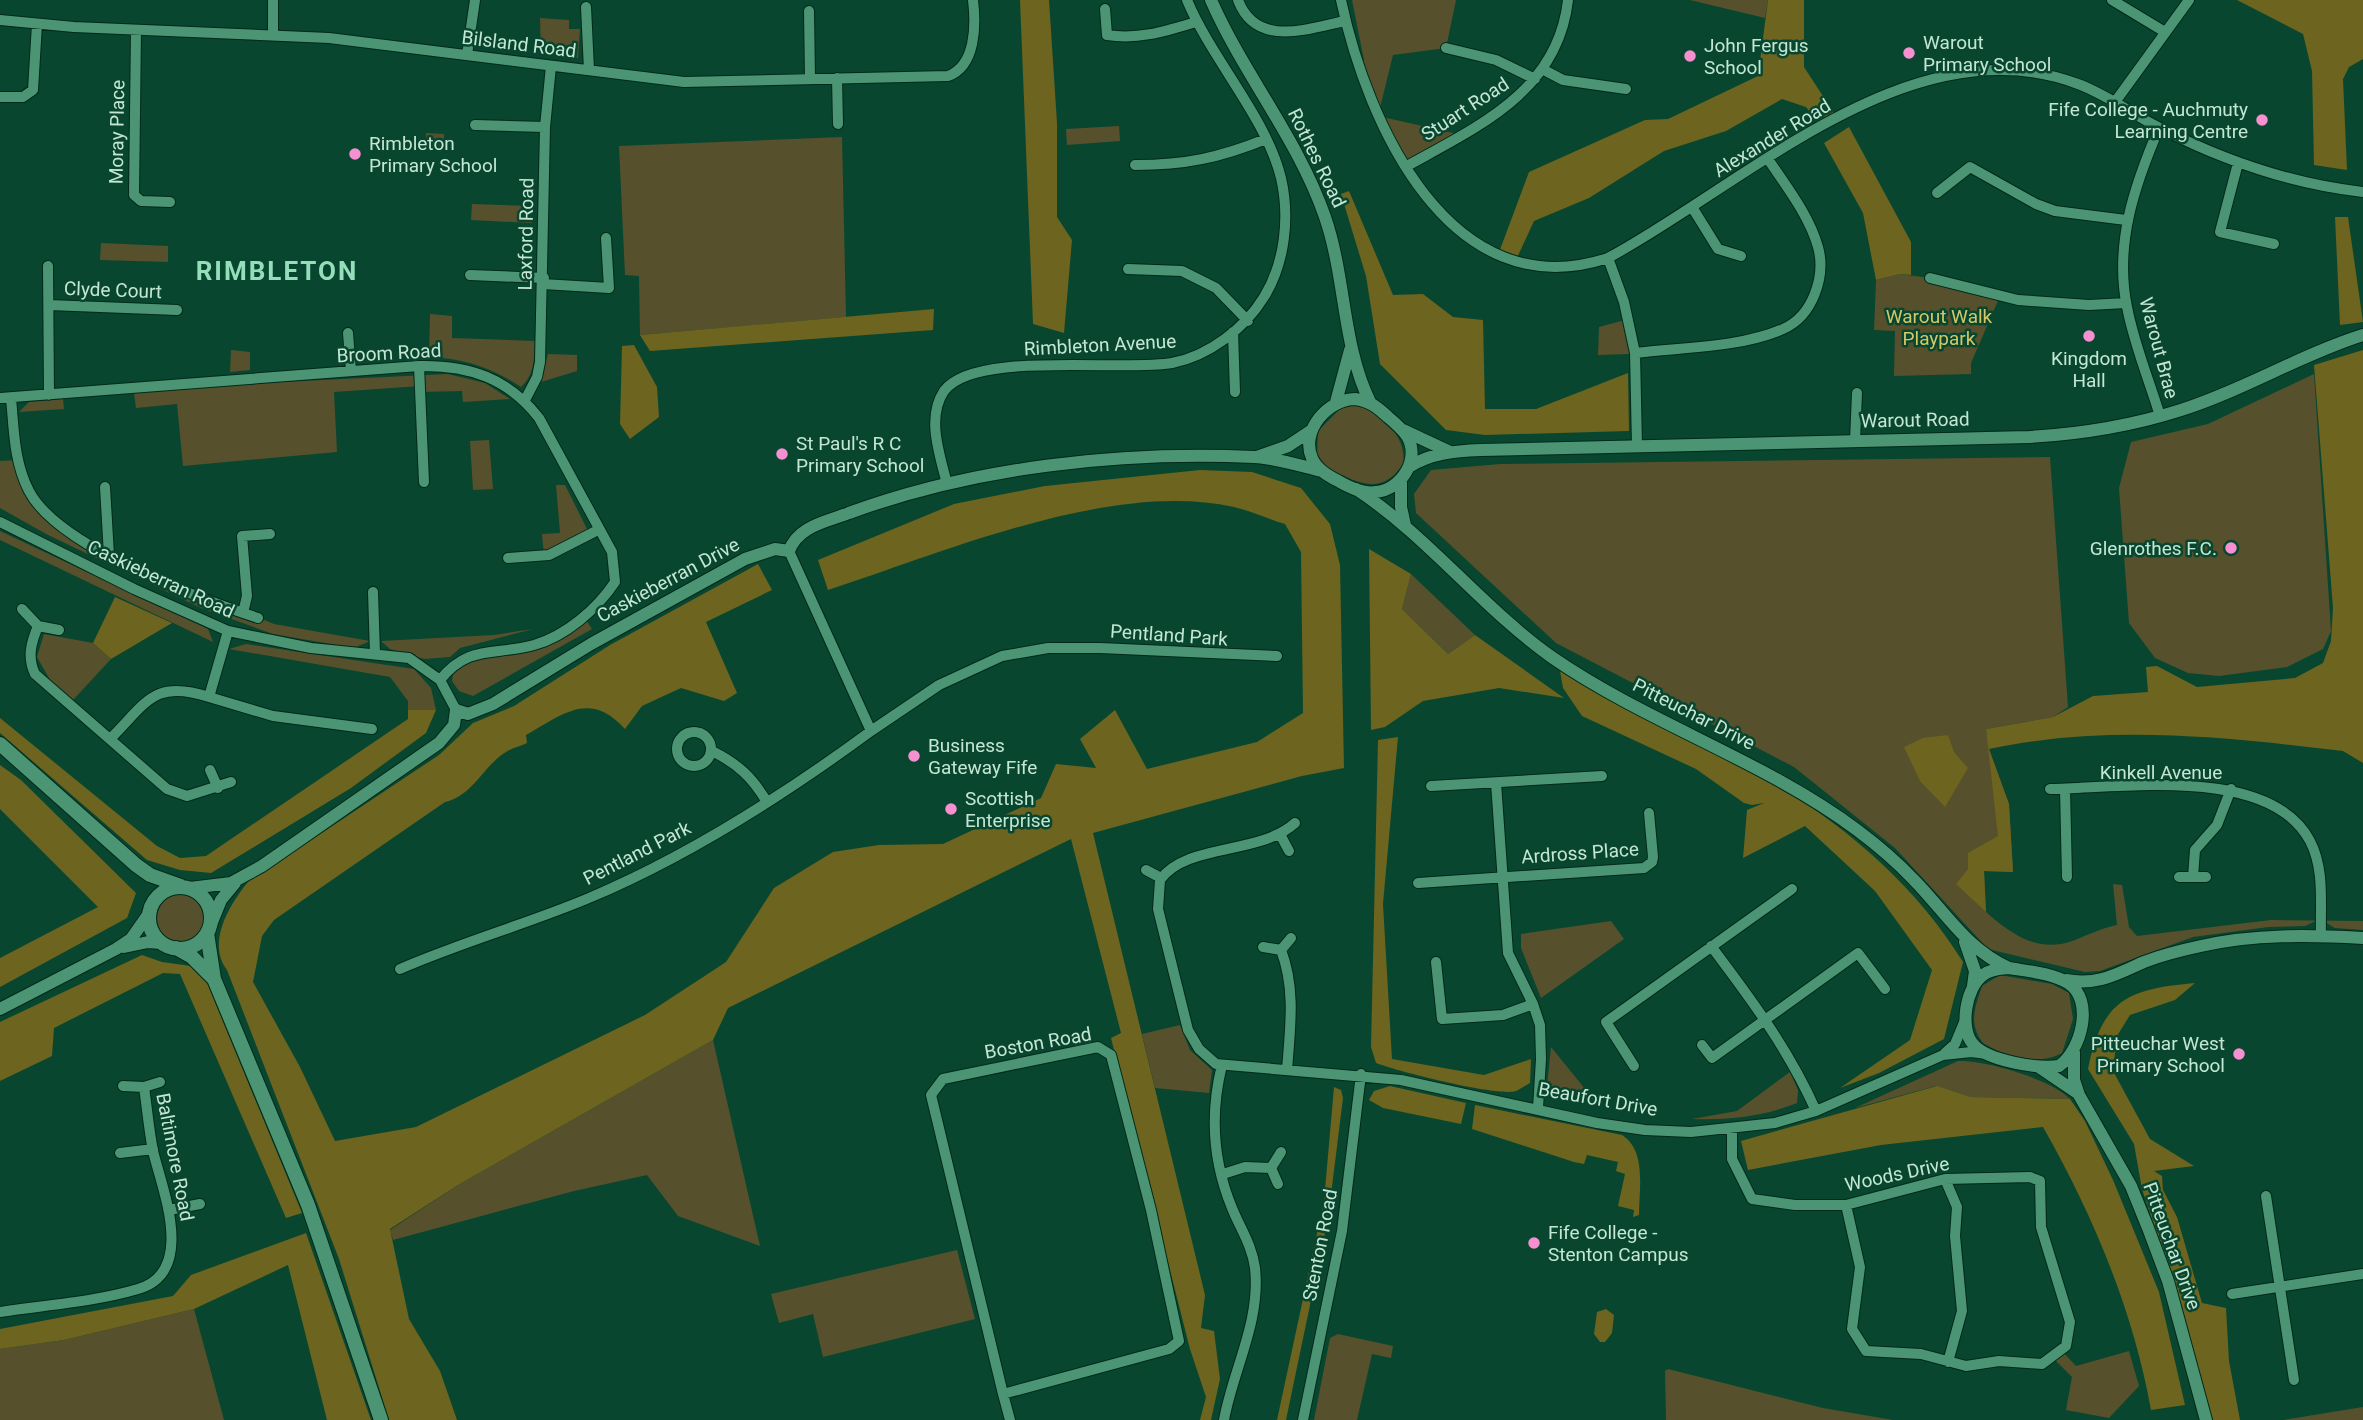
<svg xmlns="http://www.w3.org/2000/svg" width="2363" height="1420" font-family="Roboto,sans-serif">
<rect width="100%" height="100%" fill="#09462f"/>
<path fill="#56512c" d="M1352,0H1456L1446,48L1393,55L1378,116L1462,135L1407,166C1386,132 1369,99 1357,62L1364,60Z
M1690,0H1768L1765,18Z
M540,18L569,20V29H580L578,58L541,54Z
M1119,126L1120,141L1067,145L1066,129Z
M426,133L444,134V151H426Z
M842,137L846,317L640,335L639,276L625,275L619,146Z
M472,204L532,206V223L471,220Z
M101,243L168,246V262L100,260Z
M1900,274L1930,278L2000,296L1971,363V374L1894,376L1895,331L1874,330L1876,280Z
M430,314L452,316V338L535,341C534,359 535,374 521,387C492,368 464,358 429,357Z
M1625,320L1630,354L1598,355L1599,327Z
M231,350L250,352V370L230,372Z
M548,354L577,355V371L541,382Z
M448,374L485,383L510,399L463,402L462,391L420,392V386L334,392L337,452L183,466L177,404L136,408L134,393L241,384Z
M2314,374L2331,631L2323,649L2287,667L2219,676L2188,673L2155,658L2129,623L2119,488L2131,442L2208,424Z
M63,399L64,409L19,412L29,402Z
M1356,405C1380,410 1408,438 1403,464C1386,490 1367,487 1342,475C1331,470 1322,466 1317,455L1318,431L1342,407Z
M489,440L493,489L473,490L470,441Z
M2050,457L2068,707L2053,717L1986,729L1989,749L2009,804L2013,872L1984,871L1986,912C2012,935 2039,954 2075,940C2090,934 2102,928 2117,925L2113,884L2122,885L2129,927L2137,936L2271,920L2363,921V930L2335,928L2320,919L2305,926L2268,927L2193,937L2100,971L2085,972L1988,949L1895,848L1794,767L1556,643L1416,513L1414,494L1431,470L1500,464Z
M18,460L41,507L109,555L274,624L370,641L354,648L273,634L201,608L48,535L0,508V461Z
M556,485H565L590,535L544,556L542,534L560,533Z
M0,531L208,629L213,642L0,540Z
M1411,574L1475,635L1448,654L1402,609Z
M586,620L592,629L473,696L459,691L452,681L454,668L480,657L526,650Z
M533,629L460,648L450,657L424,659L390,649L381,641L494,635Z
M44,634L93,643L111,659L73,700L53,685L37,657Z
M246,644L414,669L431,688L436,710H408V701L390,677L229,649Z
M157 918a24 24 0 1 1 48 0a24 24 0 1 1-48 0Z
M1611,921L1624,939L1541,998L1521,948V934Z
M2000,975L2052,984L2069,993L2073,1019L2062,1053C2039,1066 2006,1057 1983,1043C1968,1023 1975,1008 1982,986Z
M1180,1025L1190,1050L1212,1070L1209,1093L1155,1088L1142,1034Z
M713,1040L760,1246L678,1216L647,1175L574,1191L393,1240L390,1230L458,1185Z
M1551,1047L1594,1100L1561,1094L1547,1086Z
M1958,1061C1985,1060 2051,1079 2070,1099L1971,1097L1936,1086L1855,1108Z
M1790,1072L1798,1090L1797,1103C1762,1117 1729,1120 1692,1119L1737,1111Z
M957,1250L975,1319L823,1357L813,1314L779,1323L771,1294Z
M194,1309L224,1420H0V1349L64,1340Z
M1338,1334L1393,1346L1391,1358L1372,1354L1357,1420H1314L1330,1338Z
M2061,1350L2076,1366L2129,1351L2139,1386L2109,1418L2066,1410L2072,1377L2052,1357Z
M1668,1369L1823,1408L1893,1420H1666L1665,1371Z
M2363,1407V1420H2283Z"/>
<path fill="#6c641f" d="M1020,0H1049L1057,123V217L1072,240L1064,333L1033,324Z
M1768,0H1804V67L1834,113L1818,123L1806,107L1782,99L1726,131L1664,151L1589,198L1534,221L1516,260L1498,255L1529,172L1645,120L1668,119L1758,76Z
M2237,0H2363V59L2349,67L2343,79L2347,170L2314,165L2312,71L2303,34Z
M1849,127L1911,242V275L1900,274L1876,280L1863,213L1824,143Z
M1349,191L1393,295L1423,294L1453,317L1483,320L1485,409H1536L1628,373L1629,431L1485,435L1446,430L1380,364L1366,276L1341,194Z
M2335,217H2348L2363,322L2340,325Z
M934,309L933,330L650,351L640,335Z
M634,345L657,387L659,417L630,439L620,424L622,346Z
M2363,350V763L2343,751C2225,737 2107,724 1989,749L2009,804L2013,872L1984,871L1986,912L1956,884L1968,869V853L1998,836L1986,729L2053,717L2093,696L2148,692L2146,667L2157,666L2197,687L2295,678L2323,663L2331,641L2333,608L2314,365Z
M1200,470L1252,472L1301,488L1330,524L1340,565L1344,768L1302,776L1093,833L1205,1295L1201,1328L1214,1331L1220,1379L1211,1420H1200L1206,1397L1190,1349L1111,1038L1121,1033L1071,839L728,1008L713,1040L458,1185L390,1229L409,1319L440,1371L457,1420H389L339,1259L227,970C206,943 230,904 248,882L439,755L473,723L514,706L610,645L758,564L772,590L706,622L737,693L724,701L681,688L642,706L625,729C590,690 563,714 526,735L527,743C521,746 512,748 506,752C483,766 473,796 445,802L274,920L262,936L253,982L300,1067L335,1141L416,1127L645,1015L726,962L774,888L833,852L879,845L943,844L1041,798L1056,764L1096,768L1080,739L1115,710L1147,769L1257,742L1303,713L1301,552L1285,524C1268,519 1251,511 1234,507C1110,480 946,552 828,590L818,560L954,504L1045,486Z
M1369,549L1411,574L1402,609L1448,654L1475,635L1564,698L1499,688L1423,701L1385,727L1371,730Z
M115,597L172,623L111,659L93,643Z
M1560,671C1614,706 1672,730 1730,759C1822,806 1908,873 1963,962L1944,1039L1879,1073L1840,1088L1910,1040L1932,970L1875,891L1805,826L1743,858L1747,810L1764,803L1752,805L1744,803L1696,769L1582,716L1563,688Z
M408,710H436L426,733L351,788L211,873L180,870L147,860L0,733V718L157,846L180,858L206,856L408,719Z
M1948,735L1954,752L1968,768L1945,807L1920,781L1904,747L1923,738Z
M1398,737L1383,904L1392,1059L1484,1075L1531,1059L1530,1083C1526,1085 1521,1089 1516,1091C1499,1097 1396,1071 1376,1063L1371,1047L1378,740Z
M0,765L21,780L136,893L127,918L0,987V958L98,907L0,809Z
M142,955L162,962L191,966L207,983L302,1213L286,1218L180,974L163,973L54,1028L52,1056L0,1081V1022Z
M2195,983L2175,1000L2130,1015L2117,1036L2113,1071L2150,1139L2194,1166L2154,1171L2162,1176L2163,1190L2177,1217L2202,1303L2226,1308L2229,1361L2240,1420H2212L2181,1309L2142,1189L2134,1144L2088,1069C2102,998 2130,989 2195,983Z
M1390,1086L1466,1103L1461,1124L1383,1108L1369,1100L1374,1091Z
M1937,1086L1971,1097L2070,1099L2085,1121L2113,1180L2159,1292L2185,1405L2151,1410C2133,1310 2093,1215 2043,1127L1881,1145L1748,1170L1741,1141Z
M1334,1087L1341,1090L1343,1098L1328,1219L1286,1420H1277L1324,1201Z
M1475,1105L1622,1135C1647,1151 1639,1189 1639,1215L1633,1217L1634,1210L1618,1206L1625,1174L1616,1171L1618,1162L1587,1155L1584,1164L1574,1162L1472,1129Z
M306,1233L371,1420H327L288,1265L194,1309L64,1340L0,1349V1329L173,1296L191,1275Z
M1606,1309L1614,1315L1612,1333L1605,1342H1600L1594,1334L1597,1312Z"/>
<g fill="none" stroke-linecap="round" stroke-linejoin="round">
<g stroke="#012a1a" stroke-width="12">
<path id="minor" d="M273,0V34
M1238,0C1256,48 1307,29 1345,21
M1341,0C1367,123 1450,310 1608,258C1744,185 1912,21 2078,84C2108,95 2133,115 2162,129C2225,161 2292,184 2363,192
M2112,0L2165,32
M586,7L589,70
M1105,9L1107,35C1139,40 1166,31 1196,22
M809,11L810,79
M0,20L74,27L329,38L684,82L948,76C976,66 976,25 973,0
M136,30L134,195L141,201L170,202
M1446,48L1496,60L1535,79
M467,55L475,0
M1544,70L1563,80L1626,89
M837,78L838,124
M0,97H23L33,90L37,24
M2115,102L2189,0
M475,125L545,127
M2159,128C2135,184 2114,244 2127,307C2134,344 2149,380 2160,416
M2238,163L2220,232L2274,244
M1135,165C1185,165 1219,158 1266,139
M1407,166C1479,126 1558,91 1568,0
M1937,193L1970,167L2036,204L2055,211L2126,220
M1692,207L1718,249L1741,256
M1608,258L1624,302L1635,353L1637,446
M48,266L49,395
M1128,269L1182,271L1216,288L1248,321
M470,275L544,278
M1930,278L2018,300L2089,305L2126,303
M543,284L609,288L606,238
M49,305L177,310
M1233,332L1235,392
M348,333L351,371
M1635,353C1683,347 1739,348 1783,329C1813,316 1826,276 1818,247C1809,215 1786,186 1768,159
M419,366L424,482
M0,398L419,366C469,365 508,378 539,418L612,552L615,582C597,609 566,636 534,645C494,656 469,644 440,680
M11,398C14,430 14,462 29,491C58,547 198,598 258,618
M525,400L537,377L540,362L545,127L551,66
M1855,441L1857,393
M947,484C940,455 926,418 944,391C973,350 1122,372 1172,363C1209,356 1245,328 1264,297C1285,263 1290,217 1281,178C1266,117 1212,60 1187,0
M105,487L109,555
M0,522L134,589L228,631L311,648L409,658L440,680L456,710
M508,558L549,555L598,530
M373,592L375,654
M22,609L38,626L59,630
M243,613L247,596L242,536L270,534
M38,626C31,643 27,657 35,674L167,789L187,796L231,782
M209,697L273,716L372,729
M871,731L939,685L1002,656L1048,648H1100L1277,656
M677 749a17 17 0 1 1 34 0a17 17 0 1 1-34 0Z
M111,738C147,702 154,679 209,697L228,631
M712,751C738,764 752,777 767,802
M210,770L218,788
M1496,783L1508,953L1533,1004L1540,1025L1541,1059L1538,1108
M1431,786L1602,776
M2050,789C2123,788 2270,765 2310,841C2325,870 2320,904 2321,936
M2065,789L2067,877
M1295,823C1260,855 1186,843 1160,880L1158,909L1188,1030L1199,1049L1216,1064L1401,1080L1597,1123L1645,1130L1691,1132L1775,1123L1816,1111L1943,1055L1971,1052L1987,1054
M1281,836L1289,851
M1146,870L1161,878
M2179,877H2206
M2193,877L2195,850L2217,825L2231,789
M1418,883L1644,868L1652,862L1653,857L1649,813
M1711,946C1751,999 1789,1050 1816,1111
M1263,947L1281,950
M1436,962L1442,1019L1503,1015L1533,1004
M400,969C462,942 527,924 589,898C689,856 784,795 871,731L789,551
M1702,1045L1712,1058L1858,953L1885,989
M1945,1053L1955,1044L1965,1020
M1222,1065C1210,1113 1213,1162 1232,1208C1240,1228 1252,1245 1255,1268C1261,1321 1233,1370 1224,1420
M1634,1066L1606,1022L1792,889
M1287,1070C1290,1029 1296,989 1281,950L1291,938
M123,1086L144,1087L160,1082
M1732,1129V1159L1752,1199L1795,1205H1846L1945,1179L2030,1177L2040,1181L2041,1227L2070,1322L2066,1346L2042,1364L1999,1361L1966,1366L1921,1354L1866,1351L1852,1329L1860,1267L1846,1205
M120,1153L153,1149
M1271,1168L1281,1152
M1271,1168L1278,1184
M1223,1174L1245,1167L1271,1168
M1945,1179L1957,1207L1955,1236L1962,1311L1948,1362
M2266,1196L2294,1380
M169,1210L200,1204
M2232,1294L2363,1274
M0,1312C45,1305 94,1302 138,1289C197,1272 162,1189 153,1151C149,1130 147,1108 144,1087
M1003,1394L1169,1349L1179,1341L1151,1210L1111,1055L1098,1047L943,1079L931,1095L1003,1394L1010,1420
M1303,1420L1342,1231L1361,1074"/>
</g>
<g stroke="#012a1a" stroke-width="14">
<path id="tertiary" d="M1211,0C1244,75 1298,139 1325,217C1346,278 1342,345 1370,402
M1355,399C1370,401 1377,407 1388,417C1394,422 1402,429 1407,436C1421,459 1401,490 1376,492C1363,494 1351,488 1340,482C1329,476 1317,470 1312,458C1300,431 1328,399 1355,399Z
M1336,402L1350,350
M1403,430L1450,452
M1257,457L1288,446L1312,430
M1409,467C1430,453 1456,451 1481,450L2029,437C2081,434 2131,426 2181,410C2244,390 2300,355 2363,335
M1401,480V507L1405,525
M1356,489C1429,537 1482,608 1553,658C1649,724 1763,760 1857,830C1877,845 1896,861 1913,879C1945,911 1966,949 2009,968
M190,888L231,883L262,866L439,743L454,725L456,710L468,714L493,704L591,644L745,559L775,549L789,551C798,526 826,522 849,513C975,467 1120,451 1254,457C1277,458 1301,466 1322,471
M210,927L221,900L235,883
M1965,942L1975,971L1973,986
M124,947L148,942L162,943
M2009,968C2027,971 2052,973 2068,983C2095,1000 2081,1051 2059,1066C2038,1069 1987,1061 1973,1044C1959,1028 1966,987 1983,975C1991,969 2000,969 2009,968Z
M2066,980C2097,986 2117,974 2144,962C2162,955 2182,950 2201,946C2254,934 2309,935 2363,938
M0,1009L116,949L131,939L150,912
M2074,1052V1080L2079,1095L2131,1186L2148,1228L2168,1281L2206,1420
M2039,1067L2076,1092"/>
</g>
<g stroke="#012a1a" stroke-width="16">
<path id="secondary" d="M0,744L136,865L150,875L181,886
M149 918a31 31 0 1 1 62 0a31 31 0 1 1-62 0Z
M207,933L214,979L308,1205L381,1420
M176,948L192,957L213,978"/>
</g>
<use href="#minor" stroke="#4c9574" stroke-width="10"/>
<use href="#tertiary" stroke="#4c9574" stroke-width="12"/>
<use href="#secondary" stroke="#4c9574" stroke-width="14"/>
</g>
<g fill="#f690d1" stroke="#09462f" stroke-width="2.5">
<circle cx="1909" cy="53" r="7"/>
<circle cx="1690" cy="56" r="7"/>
<circle cx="2262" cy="120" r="7"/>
<circle cx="355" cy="154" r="7"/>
<circle cx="2089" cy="336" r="7"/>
<circle cx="782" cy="454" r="7"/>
<circle cx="2231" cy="548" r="7"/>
<circle cx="914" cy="756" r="7"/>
<circle cx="951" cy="809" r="7"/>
<circle cx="2239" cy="1054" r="7"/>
<circle cx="1534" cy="1243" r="7"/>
</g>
<g text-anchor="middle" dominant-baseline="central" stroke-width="5" stroke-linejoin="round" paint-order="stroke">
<g font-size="19" fill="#c4e7d4" stroke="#09462f" text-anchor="start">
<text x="1923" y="42">Warout<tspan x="1923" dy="22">Primary School</tspan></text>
<text x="1704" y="45">John Fergus<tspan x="1704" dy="22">School</tspan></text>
<text x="2248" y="109" text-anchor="end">Fife College - Auchmuty<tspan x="2248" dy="22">Learning Centre</tspan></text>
<text x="369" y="143">Rimbleton<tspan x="369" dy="22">Primary School</tspan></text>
<text x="2089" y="358" text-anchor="middle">Kingdom<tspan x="2089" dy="22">Hall</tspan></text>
<text x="796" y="443">St Paul's R C<tspan x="796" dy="22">Primary School</tspan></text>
<text x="2217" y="548" text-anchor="end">Glenrothes F.C.</text>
<text x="928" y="745">Business<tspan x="928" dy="22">Gateway Fife</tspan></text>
<text x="965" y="798">Scottish<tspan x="965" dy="22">Enterprise</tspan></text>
<text x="2225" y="1043" text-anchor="end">Pitteuchar West<tspan x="2225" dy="22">Primary School</tspan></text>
<text x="1548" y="1232">Fife College -<tspan x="1548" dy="22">Stenton Campus</tspan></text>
</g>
<g font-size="19" fill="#c4e7d4" stroke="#09462f">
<text transform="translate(519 44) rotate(7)">Bilsland Road</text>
<text transform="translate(1465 109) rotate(-33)">Stuart Road</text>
<text transform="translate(117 132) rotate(-89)">Moray Place</text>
<text transform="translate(1772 138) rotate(-31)">Alexander Road</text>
<text transform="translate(1317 158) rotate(64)">Rothes Road</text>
<text transform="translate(526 234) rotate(-89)">Laxford Road</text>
<text transform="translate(113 290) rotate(2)">Clyde Court</text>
<text transform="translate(1100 345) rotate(-3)">Rimbleton Avenue</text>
<text transform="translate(2159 348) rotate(75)">Warout Brae</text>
<text transform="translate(389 353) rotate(-3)">Broom Road</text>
<text transform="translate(1915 420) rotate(-1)">Warout Road</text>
<text transform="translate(161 579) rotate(25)">Caskieberran Road</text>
<text transform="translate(668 580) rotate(-28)">Caskieberran Drive</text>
<text transform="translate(1169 635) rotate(4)">Pentland Park</text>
<text transform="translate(1694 714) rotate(27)">Pitteuchar Drive</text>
<text x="2161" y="772">Kinkell Avenue</text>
<text transform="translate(637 853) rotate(-27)">Pentland Park</text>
<text transform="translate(1580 853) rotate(-4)">Ardross Place</text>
<text transform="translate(1038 1043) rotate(-10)">Boston Road</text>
<text transform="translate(1598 1099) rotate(10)">Beaufort Drive</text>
<text transform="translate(175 1157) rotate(79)">Baltimore Road</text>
<text transform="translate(1897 1174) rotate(-12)">Woods Drive</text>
<text transform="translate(1320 1245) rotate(-79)">Stenton Road</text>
<text transform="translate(2172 1246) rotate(70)">Pitteuchar Drive</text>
</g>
<g font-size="19" fill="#d3c767" stroke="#09462f">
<text x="1939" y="316">Warout Walk<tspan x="1939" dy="22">Playpark</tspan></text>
</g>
<g font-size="26" font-weight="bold" letter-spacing="2" fill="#95deba" stroke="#09462f">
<text x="277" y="271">RIMBLETON</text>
</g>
</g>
</svg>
